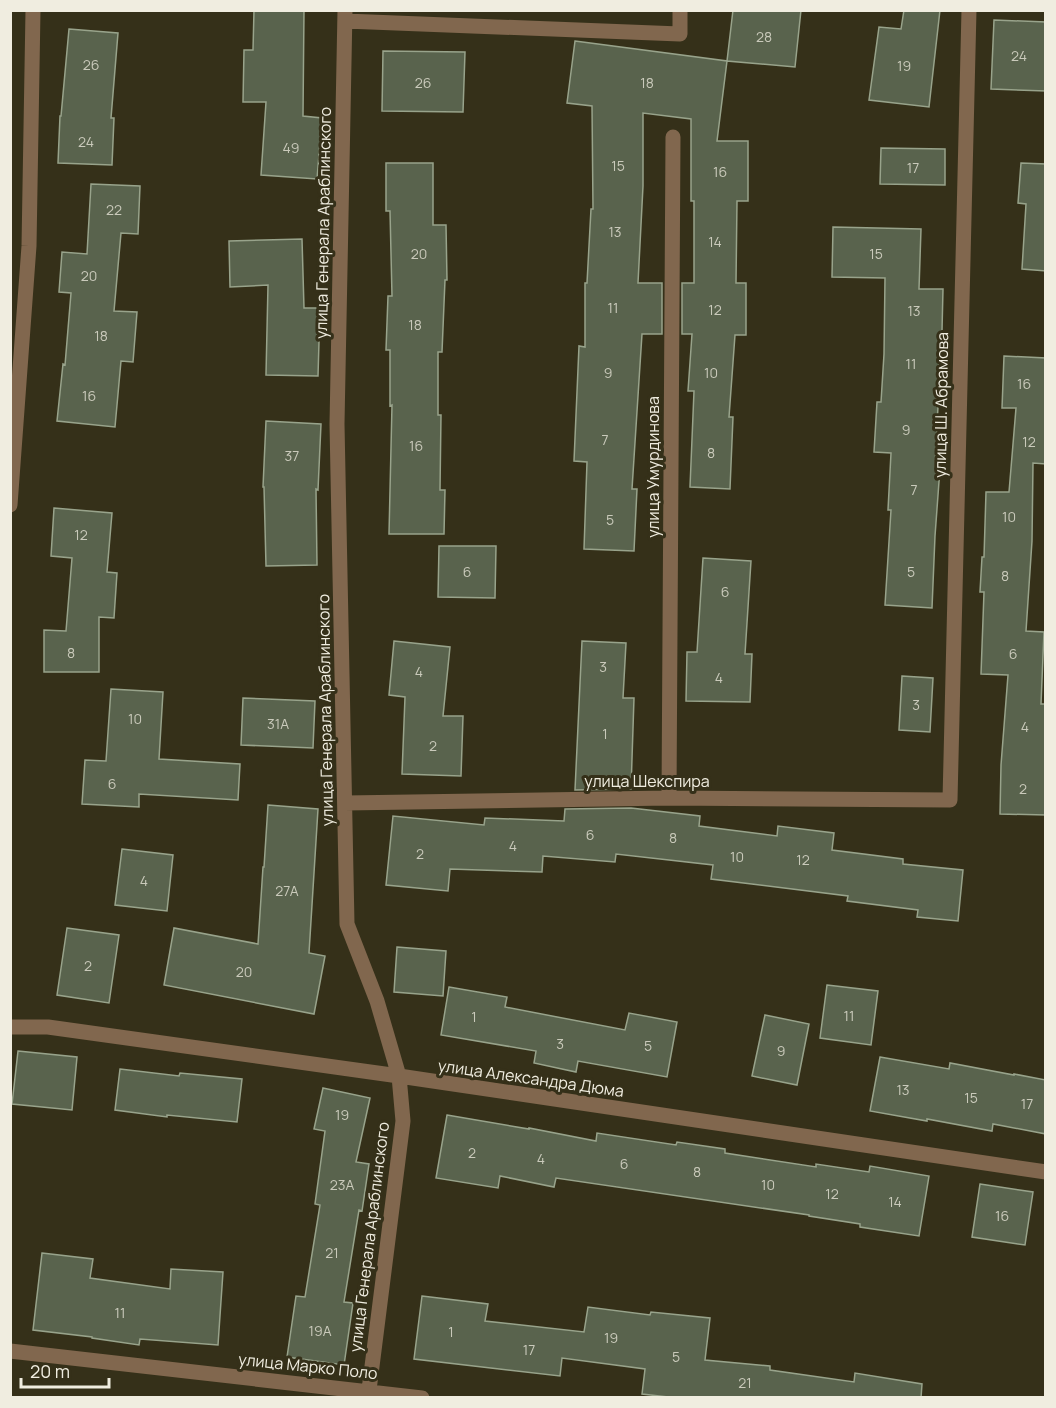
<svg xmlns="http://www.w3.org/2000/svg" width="1056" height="1408" font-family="Manrope,sans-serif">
<rect width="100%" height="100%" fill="#353019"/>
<path fill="#59634d" stroke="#98a38b" stroke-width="1.5" d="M254,10H304L303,116L322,118L317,179L261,175L266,102H243L244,50H253Z
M733,10H801L795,67L727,61Z
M904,10H940L929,107L869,100L879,27L901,29Z
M994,20L1046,22V91L991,89Z
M69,29L118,33L111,118H114L112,165L58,163L60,116H61Z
M575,41L727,61L717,141H748V201H737L736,283H746V335H735L729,417H733L730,489L690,487L694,391H688L692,334H682V283H694V201H691V119L643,113V186L638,283H662V334H642L632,489H637L634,551L584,549L587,462L574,461L579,346L585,347V283H587L591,209H593L592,106L567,103Z
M383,51L465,52L463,112L382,111Z
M881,148L945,149V185L880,184Z
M386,163H433V225H446L447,280H445L442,352H438V415H441L440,490H445L444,534H389L392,405L390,406V350H386L388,296H392L390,211H386Z
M1021,163L1046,164V271L1022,269L1026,204L1018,203Z
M91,184L140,186L138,234L121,233L114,311L137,312L133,362L121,361L115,427L57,421L63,364L65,365L71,293L59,292L62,252L87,254Z
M833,227L921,229L919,289H943L942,331H941L936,406H938L935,467L940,468L935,536L932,608L885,605L891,510H888L891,453L874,452L877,402H881L884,354L885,278L832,277Z
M302,239L304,308H320L318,376L266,375L268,285L230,287L229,241Z
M1004,356L1046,358V464L1033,463L1032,541L1026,631L1044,632L1041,704H1046V815L1000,814L1001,765L1008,675L981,674L984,592H980L982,557H984L986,492H1009L1016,408H1002Z
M266,421L321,424L318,490L316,489L317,565L266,566L264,487H263Z
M54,508L112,513L107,572L117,573L114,618L99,617V672H44V630L66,631L72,558L51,556Z
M439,546H496L495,598L438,597Z
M703,558L751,561L745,654H752L750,702L686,701L687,652H697Z
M394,641L450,647L443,716H463L461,776L402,774L405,697L389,695Z
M582,641L626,643L623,698H634L631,789L575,790Z
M902,676L933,678L930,732L899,730Z
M111,689L163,692L159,759L240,764L238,800L139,794V807L82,804L85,760L106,761Z
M243,698L315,701L313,748L241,745Z
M268,805L318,809L309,953L325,956L314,1014L164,985L174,928L258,944L263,867H264Z
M631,808L700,816L699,826L777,836L778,826L834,833L832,850L903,859V864L963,870L958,921L917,917L918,910L847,901L848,896L711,879L713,865L616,854L615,862L543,856L542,872L450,869L448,891L386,885L393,816L484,825L485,818L564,821L565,809Z
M122,849L173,855L167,911L115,905Z
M67,928L119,935L109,1003L57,995Z
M397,947L446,951L443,996L394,992Z
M827,985L878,991L871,1045L820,1038Z
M449,987L507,997L505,1007L625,1030L629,1013L677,1022L667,1077L578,1061L576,1072L534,1063L536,1051L441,1035Z
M765,1015L809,1024L797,1085L752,1076Z
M18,1051L77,1057L72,1110L12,1104Z
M880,1057L949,1069L950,1063L1014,1075V1074L1046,1080V1134L993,1124L992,1131L927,1119V1121L870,1111Z
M120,1069L179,1076L180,1073L242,1079L237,1122L167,1115V1117L115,1110Z
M323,1088L370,1098L356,1162L369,1164L362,1211L359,1210L344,1302L353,1303L344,1365L287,1357L296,1296L305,1297L320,1205L315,1204L325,1131L314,1129Z
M447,1115L529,1129V1128L596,1141L597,1133L676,1145L677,1142L725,1149V1153L816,1167V1164L869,1172L870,1166L929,1176L919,1236L860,1227V1224L809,1216V1215L556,1178L554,1187L500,1176L498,1188L436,1178Z
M980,1184L1033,1192L1025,1245L972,1237Z
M42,1253L93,1259L90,1278L170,1289L171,1269L223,1272L218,1345L140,1339L139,1345L92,1338V1337L33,1330Z
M422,1296L488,1304L485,1321L584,1332L588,1307L650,1315L651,1312L710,1318L705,1360L770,1366V1370L854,1382L855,1373L922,1384L921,1398H677L642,1394L645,1369L562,1358L560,1376L414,1359Z"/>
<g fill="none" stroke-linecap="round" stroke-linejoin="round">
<path stroke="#81674e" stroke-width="15" d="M345,10L337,424L347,924L377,1001L399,1076L403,1121L368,1398
M345,21L680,34V10
M10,505L29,246L33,10
M669,798L673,137
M345,803L669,798L950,800L969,10
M10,1027H48L399,1076L1046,1172
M10,1351L422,1398"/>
</g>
<g text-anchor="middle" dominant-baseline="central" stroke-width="6" stroke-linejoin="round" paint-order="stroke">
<g font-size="14" fill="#cacabb">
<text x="764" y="36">28</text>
<text x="1019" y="55">24</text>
<text x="91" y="64">26</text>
<text x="904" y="65">19</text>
<text x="423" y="82">26</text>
<text x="647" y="82">18</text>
<text x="86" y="141">24</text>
<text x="291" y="147">49</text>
<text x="618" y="165">15</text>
<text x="913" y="167">17</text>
<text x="720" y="171">16</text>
<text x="114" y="209">22</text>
<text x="615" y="231">13</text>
<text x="715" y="241">14</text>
<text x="419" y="253">20</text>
<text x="876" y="253">15</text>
<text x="89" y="275">20</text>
<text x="613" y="307">11</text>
<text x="715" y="309">12</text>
<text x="914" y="310">13</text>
<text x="415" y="324">18</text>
<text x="101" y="335">18</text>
<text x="911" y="363">11</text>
<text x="608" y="372">9</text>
<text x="711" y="372">10</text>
<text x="1024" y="383">16</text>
<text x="89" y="395">16</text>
<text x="906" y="429">9</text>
<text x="605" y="439">7</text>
<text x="1029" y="441">12</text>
<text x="416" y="445">16</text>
<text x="711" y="452">8</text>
<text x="292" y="455">37</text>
<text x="914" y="489">7</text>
<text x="1009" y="516">10</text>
<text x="610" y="519">5</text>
<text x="81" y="534">12</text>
<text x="467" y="571">6</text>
<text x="911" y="571">5</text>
<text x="1005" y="575">8</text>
<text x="725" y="591">6</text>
<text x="71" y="652">8</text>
<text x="1013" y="653">6</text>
<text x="603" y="666">3</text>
<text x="419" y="671">4</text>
<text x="719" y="677">4</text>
<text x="916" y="704">3</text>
<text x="135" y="718">10</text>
<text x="278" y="723">31А</text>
<text x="1025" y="726">4</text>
<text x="605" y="733">1</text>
<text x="433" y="745">2</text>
<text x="112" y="783">6</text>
<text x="1023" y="788">2</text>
<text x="590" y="834">6</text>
<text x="673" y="837">8</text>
<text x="513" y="845">4</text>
<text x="420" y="853">2</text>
<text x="737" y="856">10</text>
<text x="803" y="859">12</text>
<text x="144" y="880">4</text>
<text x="287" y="890">27А</text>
<text x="88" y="965">2</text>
<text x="244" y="971">20</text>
<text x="849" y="1015">11</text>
<text x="474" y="1016">1</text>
<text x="560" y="1043">3</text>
<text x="648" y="1045">5</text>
<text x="781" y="1050">9</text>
<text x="903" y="1089">13</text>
<text x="971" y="1097">15</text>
<text x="1027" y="1103">17</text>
<text x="342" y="1114">19</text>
<text x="472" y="1152">2</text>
<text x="541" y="1158">4</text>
<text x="624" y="1163">6</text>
<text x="697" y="1171">8</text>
<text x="342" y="1184">23А</text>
<text x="768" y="1184">10</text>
<text x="832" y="1193">12</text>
<text x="895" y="1201">14</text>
<text x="1002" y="1215">16</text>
<text x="332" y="1252">21</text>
<text x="120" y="1312">11</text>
<text x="320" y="1330">19А</text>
<text x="451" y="1331">1</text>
<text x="611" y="1337">19</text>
<text x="529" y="1349">17</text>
<text x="676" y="1356">5</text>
<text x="745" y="1382">21</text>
</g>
<g font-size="16" fill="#f0ede0" stroke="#353019">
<text transform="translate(323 223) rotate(-89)">улица Генерала Араблинского</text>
<text transform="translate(941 405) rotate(-89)">улица Ш. Абрамова</text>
<text transform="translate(653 467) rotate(-90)">улица Умурдинова</text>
<text transform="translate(325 710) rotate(-91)">улица Генерала Араблинского</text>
<text x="647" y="781">улица Шекспира</text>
<text transform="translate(531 1078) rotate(8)">улица Александра Дюма</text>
<text transform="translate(369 1237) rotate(-83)">улица Генерала Араблинского</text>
<text transform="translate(308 1366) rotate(6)">улица Марко Поло</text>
</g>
</g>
<rect width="1056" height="1408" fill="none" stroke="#f0ede0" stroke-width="24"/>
<path d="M21 1378v9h88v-9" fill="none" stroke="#f0ede0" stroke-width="3"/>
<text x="30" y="1378" font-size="18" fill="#f0ede0" stroke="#353019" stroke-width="4.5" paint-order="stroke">20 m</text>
</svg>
